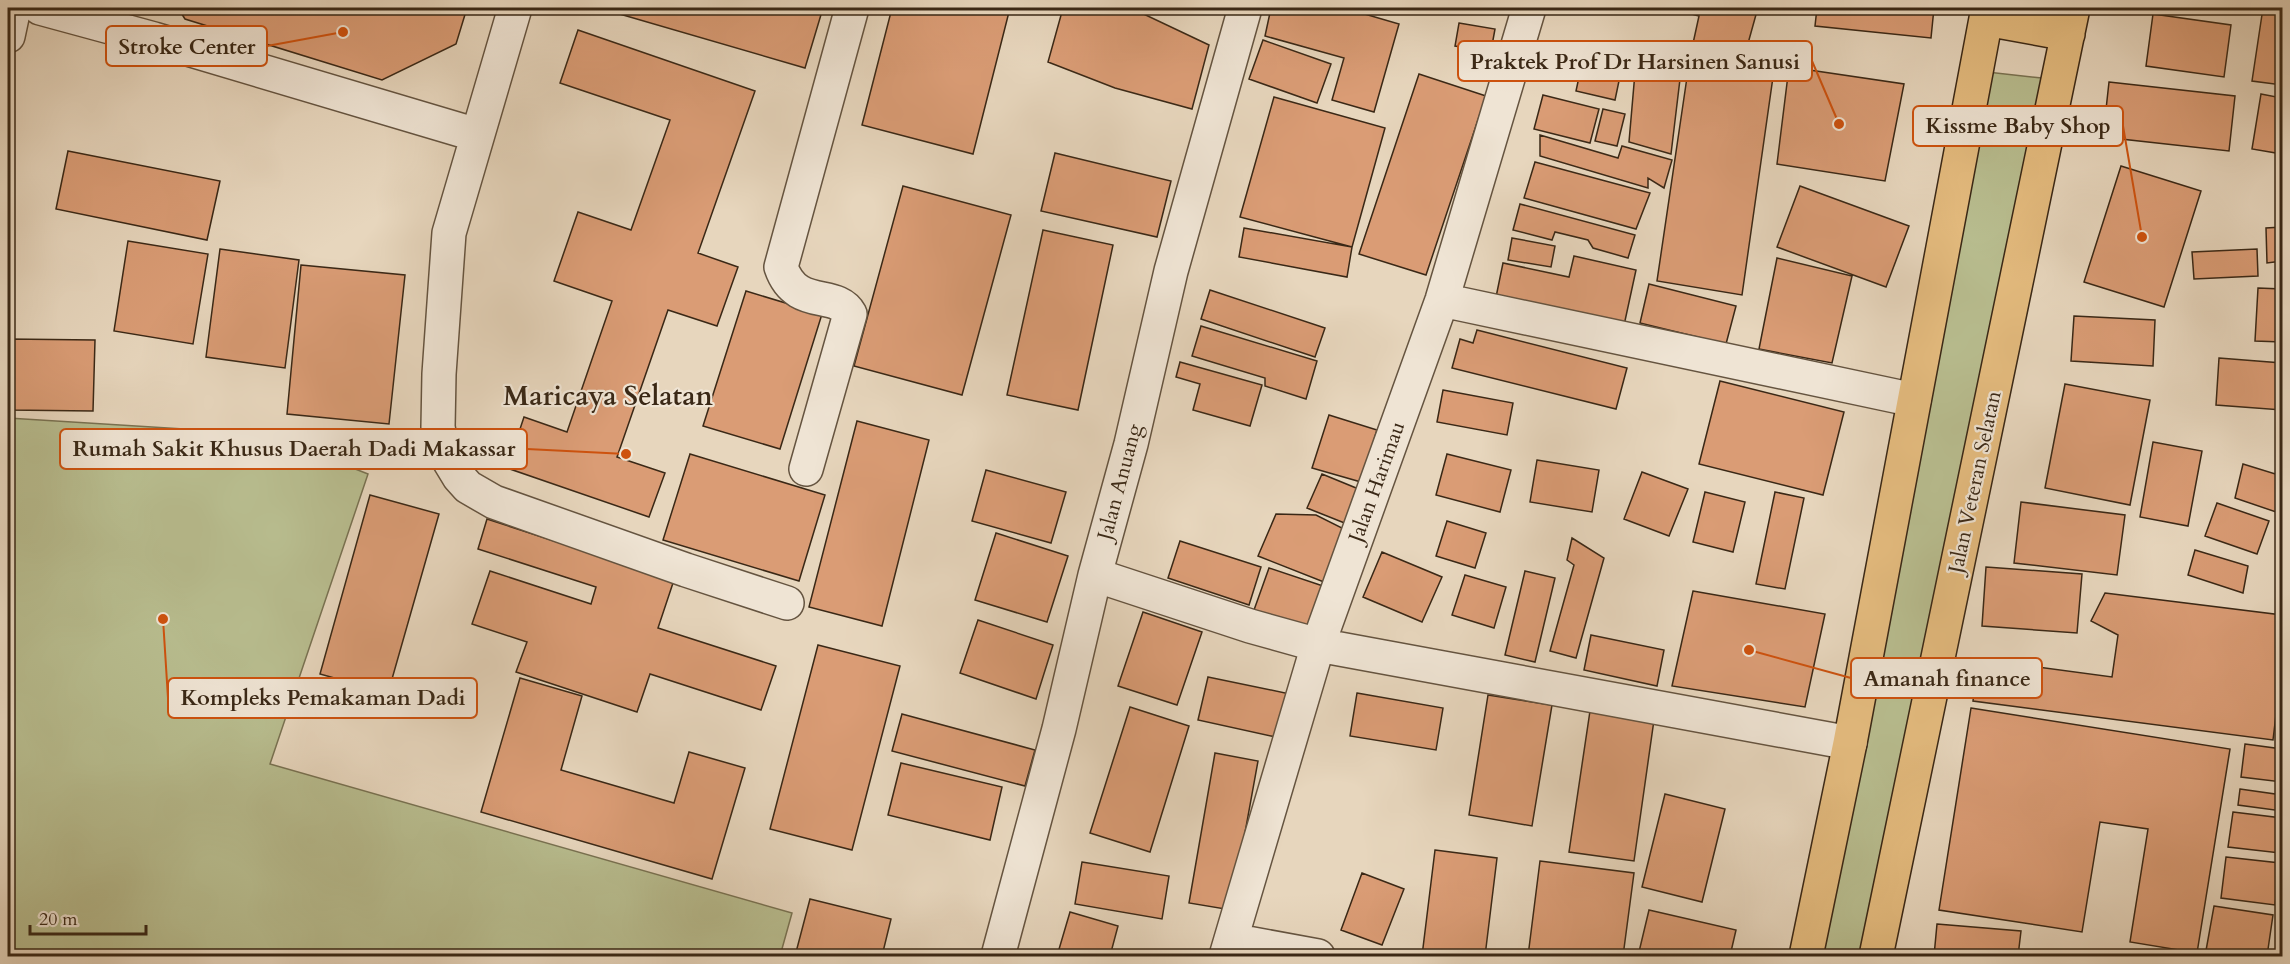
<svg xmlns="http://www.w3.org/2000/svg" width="2290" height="964" font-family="Cardo,serif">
<rect width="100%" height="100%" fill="#e7d6bd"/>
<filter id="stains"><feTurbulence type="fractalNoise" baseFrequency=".00333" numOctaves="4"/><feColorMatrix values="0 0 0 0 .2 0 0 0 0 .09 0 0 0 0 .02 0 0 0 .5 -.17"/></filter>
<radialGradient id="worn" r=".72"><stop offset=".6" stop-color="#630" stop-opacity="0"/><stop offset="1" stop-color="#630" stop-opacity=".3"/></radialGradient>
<path fill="#b8bd8f" stroke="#797252" stroke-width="1.5" d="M1987,72L2051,79L1875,956H1806Z
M8,418L266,434L368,474L270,764L792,913L780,956H8Z"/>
<path fill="#da9c75" stroke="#3a2816" stroke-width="1.5" d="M178,8H467L456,44L382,80L185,19Z
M599,8H823L805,68Z
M892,8H1010L973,154L862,125Z
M1063,8H1131L1209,45L1192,109L1115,88L1048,62Z
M1271,8H1344L1399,24L1374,112L1332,100L1344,58L1265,36Z
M1669,8H1745L1757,11L1747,47L1769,53L1765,68L1692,48L1699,16Z
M1817,8H1934L1931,38L1815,26Z
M2263,8L2282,10V85L2252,81Z
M2153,14L2231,25L2224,77L2146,66Z
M1459,23L1495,29L1491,51L1455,46Z
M578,30L755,91L698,253L738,267L717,326L668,310L617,457L665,473L649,517L507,468L524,417L567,432L612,301L554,281L578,212L631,230L670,120L560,83Z
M1263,40L1331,64L1317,103L1249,79Z
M1585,49L1624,57L1615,100L1576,91Z
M1690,57L1736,63L1773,77L1742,295L1657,281Z
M1636,61L1666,69L1680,79L1671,154L1629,142Z
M1789,67L1904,84L1885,181L1777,164Z
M1419,74L1486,96L1426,275L1359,254Z
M2109,82L2235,96L2229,151L2103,137Z
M2261,94L2282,98V154L2252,149Z
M1543,95L1599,109L1590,143L1534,129Z
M1274,97L1385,128L1352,247L1240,217Z
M1603,109L1625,114L1617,146L1595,141Z
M1540,135L1618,158L1622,146L1672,160L1664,188L1648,178V188L1540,156Z
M68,151L220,181L207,240L56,209Z
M1055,153L1171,181L1157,237L1041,211Z
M1535,162L1650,193L1636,229L1524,198Z
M2121,166L2201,191L2164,307L2084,282Z
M903,186L1011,215L962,395L854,366Z
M1800,186L1909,226L1886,287L1777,247Z
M1520,204L1635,235L1628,258L1593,248L1588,240L1555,232L1552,240L1513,230Z
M2282,227V261L2267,263L2266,228Z
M1244,228L1352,247L1347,277L1239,257Z
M1043,230L1113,245L1078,410L1007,395Z
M1512,238L1555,246L1551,267L1508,260Z
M128,241L208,254L193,344L114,331Z
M220,249L299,260L285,368L206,357Z
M2257,249L2258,276L2194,279L2192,252Z
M1574,256L1636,270L1623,330L1495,302L1503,263L1569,277Z
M1777,258L1852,276L1832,363L1759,349Z
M301,265L405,275L389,424L287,414Z
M1649,284L1736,306L1726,344L1640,323Z
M2258,288L2282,289V342L2255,341Z
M1210,290L1325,328L1315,357L1201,319Z
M746,291L822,314L780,449L703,426Z
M2074,316L2155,320L2153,366L2071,361Z
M1201,326L1317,361L1306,399L1265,386V378L1192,356Z
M1477,330L1627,368L1616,409L1452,368L1460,339L1473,343Z
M8,339L95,340L93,411L8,410Z
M2219,358L2282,363V410L2216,405Z
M1180,362L1262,385L1250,426L1193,410L1200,384L1176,377Z
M1720,381L1844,412L1823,495L1699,464Z
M2065,384L2150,400L2130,505L2045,488Z
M1443,390L1513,403L1507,435L1437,422Z
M1329,415L1377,430L1361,482L1312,468Z
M857,421L929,440L882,626L809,607Z
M2153,442L2202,451L2188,526L2140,517Z
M690,454L825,495L799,581L663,540Z
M1447,454L1511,470L1500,512L1436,495Z
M1537,460L1599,470L1592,512L1530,502Z
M2243,464L2282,476V514L2235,498Z
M986,470L1066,492L1051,543L972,521Z
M1642,472L1688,489L1669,536L1624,519Z
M1322,474L1361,490L1347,524L1307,508Z
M1705,492L1745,502L1733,552L1693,542Z
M1775,492L1804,498L1785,589L1756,584Z
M370,495L439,514L388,693L320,674Z
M2021,502L2125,515L2117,575L2014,563Z
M2217,503L2269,521L2257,554L2205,536Z
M1276,514L1316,515L1350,532L1329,584L1258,556Z
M487,519L674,580L658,628L776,666L761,710L650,674L637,712L516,672L527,642L472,624L490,571L591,604L596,587L478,549Z
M1447,521L1486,533L1475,568L1436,556Z
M996,533L1068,556L1047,622L975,600Z
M1572,538L1604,558L1576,658L1550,651L1574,565L1567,560Z
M1180,541L1261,567L1249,605L1168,578Z
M2195,550L2248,566L2243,593L2188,575Z
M1382,552L1442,577L1422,622L1363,597Z
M1986,567L2082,574L2077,633L1982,626Z
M1269,568L1326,587L1312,629L1254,610Z
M1525,571L1555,578L1535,662L1505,655Z
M1465,575L1506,587L1494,628L1452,615Z
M1693,591L1825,614L1805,707L1672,686Z
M2105,593L2282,615V664L2273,740L1973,701L1978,659L2112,677L2118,635L2091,621Z
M1143,612L1202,632L1177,705L1118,686Z
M978,620L1053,645L1036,699L960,673Z
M1591,635L1664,650L1657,686L1584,670Z
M818,645L900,666L852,850L770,829Z
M1208,677L1290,694L1280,738L1198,720Z
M520,678L582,696L561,770L674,803L689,752L745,768L712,879L481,812Z
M1357,693L1443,708L1436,750L1350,736Z
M1488,695L1552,705L1532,826L1469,815Z
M1130,707L1189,726L1150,852L1090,833Z
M1971,708L2230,749L2197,953L2130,942L2148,829L2100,822L2082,932L1939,910Z
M1590,711L1654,720L1634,861L1569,852Z
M902,714L1035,750L1025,786L892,751Z
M2245,744L2282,749V782L2241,777Z
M1215,753L1258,761L1231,910L1189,903Z
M901,763L1002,787L990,840L888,815Z
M2240,789L2282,795V811L2238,805Z
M1665,794L1725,809L1702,902L1642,887Z
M2233,812L2282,818L2280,853L2228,847Z
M1435,850L1497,858L1485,956H1422Z
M2226,857L2280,863L2275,905L2221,898Z
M1540,861L1634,873L1623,956H1528Z
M1082,862L1169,876L1162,919L1075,904Z
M1362,873L1404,889L1382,945L1341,930Z
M810,899L891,919L882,956H795Z
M2214,906L2273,915L2267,956H2205Z
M1649,910L1736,930L1730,956H1638Z
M1070,912L1118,926L1110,956H1057Z
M1937,924L2021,931L2018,956H1934Z"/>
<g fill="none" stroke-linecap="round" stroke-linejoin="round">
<g stroke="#655440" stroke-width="36">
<path id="minor" d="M40,8L154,39L477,135
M515,8L449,233L439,374L438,427L442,449L459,477L468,487L494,502L686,570L787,603
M8,36L14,8
M1442,300L1914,400
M806,469L850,314C836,289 796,311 781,267L852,8
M1095,575L1250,626L1318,645L1850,743
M1231,940L1318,956
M998,956L1059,729L1095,575L1131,444L1171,271L1245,8
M1226,956L1318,645L1442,300L1529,8"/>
</g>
<g stroke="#3a2816" stroke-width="36">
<path id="major" d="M1986,19L2068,34
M1806,956L1850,743L1988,8
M1876,956L2073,8"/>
</g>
<use href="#minor" stroke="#efe4d4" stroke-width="33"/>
<use href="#major" stroke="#e4bb7e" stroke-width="33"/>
</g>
<g text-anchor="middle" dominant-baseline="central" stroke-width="4.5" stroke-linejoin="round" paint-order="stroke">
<g font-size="21" fill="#3a2816" stroke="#efe4d4">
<text transform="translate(1120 482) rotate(-75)">Jalan Anuang</text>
<text transform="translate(1377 482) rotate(-70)">Jalan Harimau</text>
<text transform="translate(1975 482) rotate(-78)">Jalan Veteran Selatan</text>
</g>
<g font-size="27" font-weight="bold" fill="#3a2816" stroke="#efe4d4">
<text x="608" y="396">Maricaya Selatan</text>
</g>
</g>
<path fill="none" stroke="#ce520e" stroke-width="2" d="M343 32L267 46M1839 124L1812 61M2142 237L2123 126M626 454L527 449M1749 650L1851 678M163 619L168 698"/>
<g fill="#ce520e" stroke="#efe4d4" stroke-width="2">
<circle cx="343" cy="32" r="6"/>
<circle cx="1839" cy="124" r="6"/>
<circle cx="2142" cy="237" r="6"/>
<circle cx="626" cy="454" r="6"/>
<circle cx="1749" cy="650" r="6"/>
<circle cx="163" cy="619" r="6"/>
</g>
<g fill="#efe4d4" stroke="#ce520e" stroke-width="2">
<rect x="106" y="26" width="161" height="40" rx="6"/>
<rect x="1458" y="41" width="354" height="40" rx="6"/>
<rect x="1913" y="106" width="210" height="40" rx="6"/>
<rect x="60" y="429" width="467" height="40" rx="6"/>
<rect x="1851" y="658" width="191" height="40" rx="6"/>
<rect x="168" y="678" width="309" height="40" rx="6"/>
</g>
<g font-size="22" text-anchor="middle" font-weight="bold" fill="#3a2816">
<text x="187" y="54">Stroke Center</text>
<text x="1635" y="69">Praktek Prof Dr Harsinen Sanusi</text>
<text x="2018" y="133">Kissme Baby Shop</text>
<text x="294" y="456">Rumah Sakit Khusus Daerah Dadi Makassar</text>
<text x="1947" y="686">Amanah finance</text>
<text x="323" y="705">Kompleks Pemakaman Dadi</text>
</g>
<rect width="2290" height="964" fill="none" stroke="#e7d6bd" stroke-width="30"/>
<rect x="9" y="9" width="2272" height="946" fill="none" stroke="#3a2816" stroke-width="3"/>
<rect x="15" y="15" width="2260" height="934" fill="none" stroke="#3a2816" stroke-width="1.5"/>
<path d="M30 925v9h116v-9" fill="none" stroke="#3a2816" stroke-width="3"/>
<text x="39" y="925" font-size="18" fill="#3a2816" stroke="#efe4d4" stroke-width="4.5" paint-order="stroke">20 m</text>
<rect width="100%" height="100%" filter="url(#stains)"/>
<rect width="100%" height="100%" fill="url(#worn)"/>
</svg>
